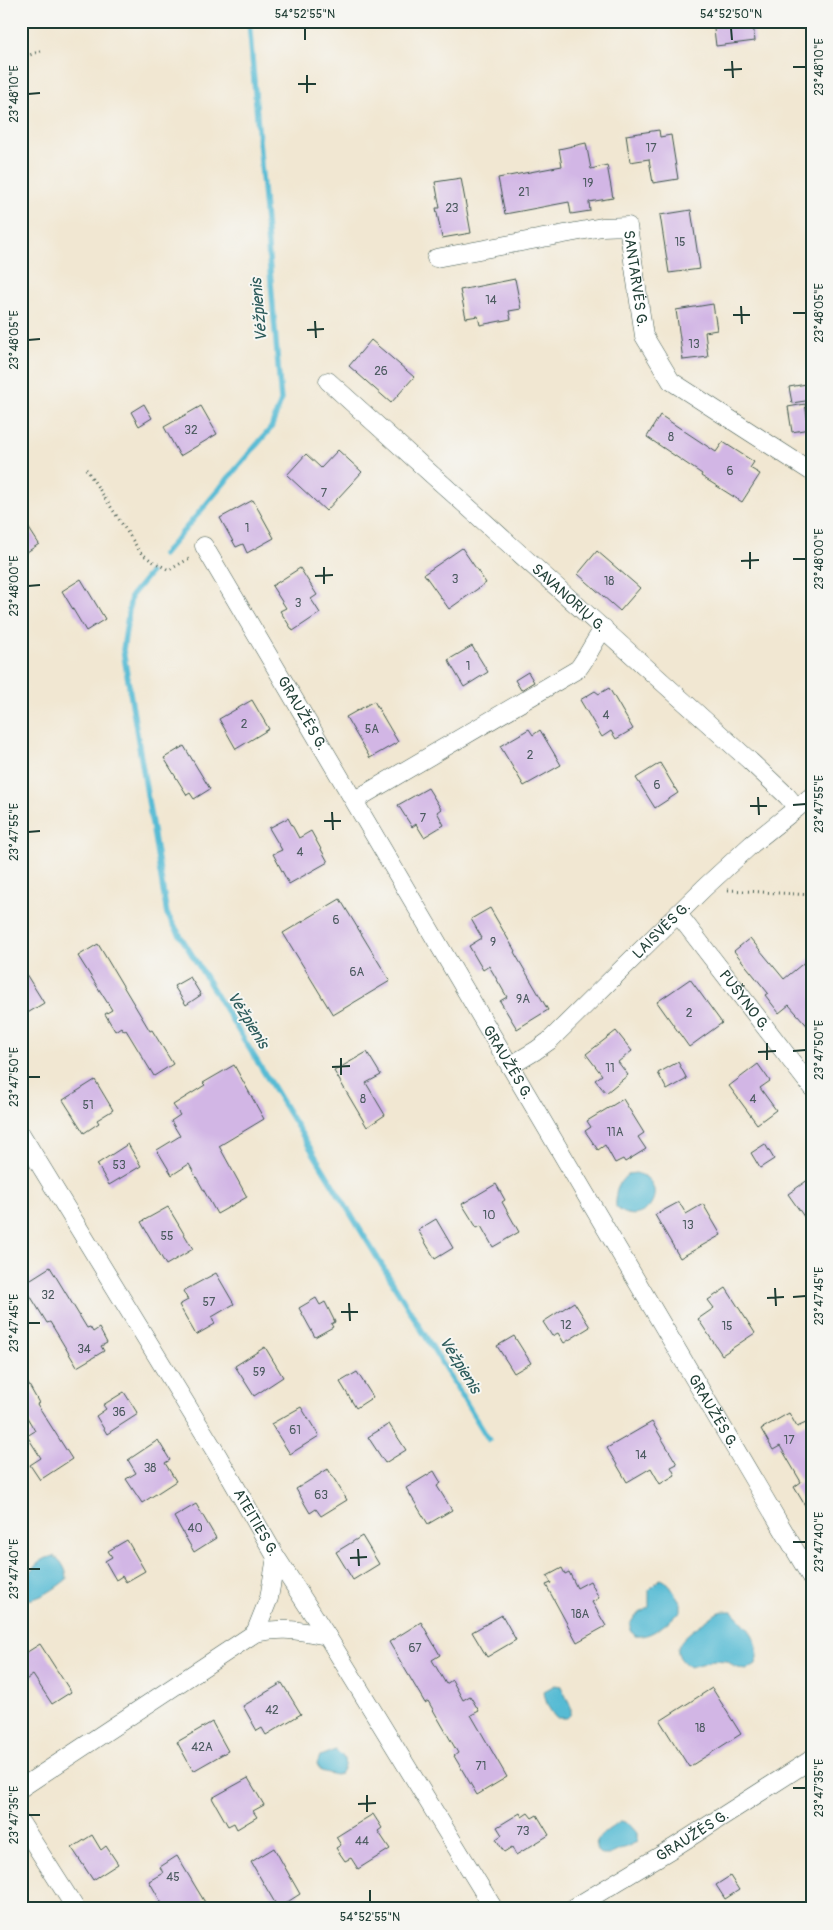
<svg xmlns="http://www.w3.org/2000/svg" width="833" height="1930" font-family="Pangolin,sans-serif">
<rect width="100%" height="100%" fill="#f6f6f2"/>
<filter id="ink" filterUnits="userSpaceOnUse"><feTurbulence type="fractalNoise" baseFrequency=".02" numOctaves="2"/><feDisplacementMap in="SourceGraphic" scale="10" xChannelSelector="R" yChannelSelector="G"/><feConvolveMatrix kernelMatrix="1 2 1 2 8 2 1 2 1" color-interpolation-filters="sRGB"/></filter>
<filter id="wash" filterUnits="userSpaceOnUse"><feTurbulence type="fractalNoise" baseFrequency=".0096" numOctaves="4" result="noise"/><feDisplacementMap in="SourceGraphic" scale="20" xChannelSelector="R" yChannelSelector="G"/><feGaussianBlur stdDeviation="1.12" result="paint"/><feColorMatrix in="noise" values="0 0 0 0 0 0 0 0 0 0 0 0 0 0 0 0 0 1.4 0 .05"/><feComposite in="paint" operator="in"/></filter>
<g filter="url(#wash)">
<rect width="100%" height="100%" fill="#f1e7d2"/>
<path fill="#56bbd4" stroke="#3a7c84" d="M636,1173C639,1174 645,1176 647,1178C668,1196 639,1230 616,1207C615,1191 616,1185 628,1174Z
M53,1556C61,1559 67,1570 67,1579C56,1588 41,1599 26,1600L22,1590C28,1574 35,1560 53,1556Z
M660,1579L668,1583L681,1603V1611C667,1622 653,1638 635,1636L631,1631L630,1624L635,1616L649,1607V1590Z
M732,1611C748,1628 762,1639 756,1664L746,1670L735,1667L727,1661L714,1660L690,1667C664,1650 685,1635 703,1623C708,1620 714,1614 719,1612C723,1611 728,1611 732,1611Z
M555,1685L561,1686L571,1707V1714L567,1718H556C549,1710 545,1702 544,1691Z
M335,1750C346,1757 347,1763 340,1774L335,1775L321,1771L317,1764L320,1756Z
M622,1821L629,1824L637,1833V1842L609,1855H601C585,1841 611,1828 622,1821Z"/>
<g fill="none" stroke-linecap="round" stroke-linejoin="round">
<path stroke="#56bbd4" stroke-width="5.5" d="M163,555L271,428L281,401L249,21
M150,573L131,596L123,650L167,914L489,1440"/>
</g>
<g id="blocks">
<path fill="#d2b6e5" d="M713,21H746V25L753,24L755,41L716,46Z
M659,130L660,137L671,135L678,179L653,183L649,159L630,162L626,135Z
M586,143L591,169L607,165L613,198L589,202L590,211L571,214L569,202L505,214L498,178L562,166L559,149Z
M461,178L471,233L442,238L436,208H440L435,182Z
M691,210L700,269L669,273L660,215Z
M515,279L521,309L509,311L511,319L480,325L478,316L466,318L460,290Z
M713,304L717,330L705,332L708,357L683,360L676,310Z
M371,340L414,377L391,403L349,366Z
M812,383V400L792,403L789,387Z
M144,404L152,418L139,426L131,412Z
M805,404L809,429L792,432L788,407Z
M201,406L217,434L180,456L164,427Z
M660,415L716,452L723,442L754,462L750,468L760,474L742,502L701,476L702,474L647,437Z
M338,450L362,472L326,511L287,475L306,454L321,468Z
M253,500L274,538L247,553L243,544L236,547L220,518Z
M21,516L39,544L21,556Z
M462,548L486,583L449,609L424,574Z
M597,551L640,588L620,611L578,574Z
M300,568L317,595L311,599L320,613L293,631L280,611L286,608L272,586Z
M81,579L105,619L86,631L62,591Z
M472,646L488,672L464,687L448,660Z
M528,672L534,682L521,690L515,680Z
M609,688L633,729L616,739L611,731L602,737L580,700L595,691L599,694Z
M252,700L269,729L236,749L219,719Z
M374,701L398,742L370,758L346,717Z
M529,729L533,735L540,730L561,765L524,786L500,746Z
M184,746L210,789L194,799L190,793L187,795L164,758Z
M660,763L678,793L655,808L636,778Z
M428,788L441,809L437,812L444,825L424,837L416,824L412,827L398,805Z
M288,818L299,838L311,831L328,862L289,884L273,854L282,850L269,828Z
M340,899L390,981L333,1015L283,933Z
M490,908L515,951L514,952L548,1010L517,1029L500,1001L507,997L489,966L483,970L469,946L482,938L471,919Z
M750,938L784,979L812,956V1031L789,1005L779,1013L765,995L768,993L734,951Z
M98,944L150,1031L152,1030L173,1064L154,1076L126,1030L124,1031L121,1027L115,1031L105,1014L112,1010L78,956Z
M21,966L44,1003L21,1017Z
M190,977L201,995L186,1005L174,986Z
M690,979L722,1023L689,1047L657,1002Z
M616,1031L632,1051L618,1062L628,1075L606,1093L595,1080L602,1075L586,1054Z
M367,1052L381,1075L366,1083L385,1115L367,1127L334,1071Z
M678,1062L687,1079L667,1090L658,1073Z
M758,1064L770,1081L760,1088L776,1110L757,1124L729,1086Z
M234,1065L264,1119L219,1146L247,1197L217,1214L189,1164L172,1175L157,1150L180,1136L171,1121L180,1115L173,1105L205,1085L203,1083Z
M95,1080L113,1110L97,1120L99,1123L84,1133L63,1100Z
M623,1099L644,1133L638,1137L646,1149L625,1162L623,1159L615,1163L605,1145L598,1150L585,1131L591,1127L587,1121Z
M128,1144L141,1166L109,1185L97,1164Z
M765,1144L774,1159L760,1168L751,1153Z
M812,1177V1228L788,1194Z
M496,1184L505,1200L502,1202L519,1232L493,1247L481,1226L477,1228L462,1204Z
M679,1202L686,1214L703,1204L721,1235L680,1258L655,1215Z
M168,1207L193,1249L166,1265L141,1222Z
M436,1219L453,1248L435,1259L418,1230Z
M50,1267L87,1328L90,1327L93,1332L99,1328L107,1343L101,1346L104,1351L77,1367L50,1322L47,1323L23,1284Z
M216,1273L234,1304L212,1317L215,1324L196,1335L179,1305L188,1300L183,1291Z
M726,1288L755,1333L722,1355L698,1319L714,1308L708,1300Z
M316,1298L320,1305L325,1302L335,1322L331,1324L333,1327L315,1337L299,1308Z
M574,1302L590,1327L564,1343L558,1333L552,1336L543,1322Z
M514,1336L531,1363L514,1373L497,1346Z
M265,1347L283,1377L254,1396L235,1366Z
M21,1371L39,1403L37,1404L72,1459L40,1480L30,1465L41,1458L27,1436L35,1431L24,1412L21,1413Z
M357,1372L373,1397L356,1408L340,1382Z
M124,1392L138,1414L107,1434L96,1416L106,1409L103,1405Z
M301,1407L319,1436L290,1454L271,1424Z
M789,1413L797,1427L806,1423L812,1433V1517L794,1487L801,1482L780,1446L773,1450L761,1429Z
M652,1422L677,1464L671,1467L675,1475L660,1484L651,1468L627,1482L607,1448Z
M389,1424L406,1450L385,1463L368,1437Z
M158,1440L170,1460L165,1463L176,1481L142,1503L126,1479L136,1473L128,1460Z
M328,1469L347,1500L321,1516L316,1509L310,1513L296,1489Z
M434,1471L441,1483L437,1486L452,1510L428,1524L406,1488Z
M196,1504L216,1538L194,1552L174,1517Z
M362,1536L379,1564L353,1580L336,1552Z
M127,1540L145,1571L126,1582L122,1576L116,1580L105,1561L112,1557L108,1551Z
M562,1568L565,1574L569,1572L577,1588L590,1581L599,1598L592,1602L606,1626L577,1642L546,1585L551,1583L547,1576Z
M502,1615L516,1640L487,1657L472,1632Z
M421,1622L440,1655L432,1660L446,1684L452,1680L463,1700L470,1696L479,1711L471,1715L507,1777L477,1795L454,1756L458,1753L428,1701L425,1703L389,1642Z
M40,1644L71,1692L52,1704L33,1675L21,1683V1656Z
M282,1683L301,1714L266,1735L262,1728L257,1731L243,1706Z
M712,1688L741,1734L689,1767L660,1721Z
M212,1722L228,1751L193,1771L177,1742Z
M248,1778L264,1805L253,1811L257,1817L237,1829L234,1823L228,1826L212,1798Z
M520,1813L522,1817L528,1813L532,1818L537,1815L549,1835L516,1855L512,1847L504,1852L496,1839L502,1835L497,1827Z
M373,1814L382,1828L378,1831L390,1849L358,1869L351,1858L345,1861L336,1848L341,1845L336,1837Z
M92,1835L101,1850L106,1846L118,1864L93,1880L72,1848Z
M274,1848L300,1894L278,1908L251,1862Z
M177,1856L209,1909H165L149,1881L163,1873L160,1867Z
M730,1876L739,1890L725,1899L716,1885Z"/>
</g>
</g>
<g filter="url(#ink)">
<use href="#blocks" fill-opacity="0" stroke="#3e564c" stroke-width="1"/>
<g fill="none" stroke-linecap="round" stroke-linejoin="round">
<g stroke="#3e564c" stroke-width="19">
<g id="street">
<path id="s1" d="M436,258L602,227L628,226L644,336L671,381L812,472"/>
<path id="s2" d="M328,381L750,761L787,796L797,808"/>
<path id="s3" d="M204,546L812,1579"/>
<path d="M355,800L578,669C588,656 594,641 604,628"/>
<path id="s4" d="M678,914L812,1088"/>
<path id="s5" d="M510,1066L535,1051L549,1041L704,888L752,844L812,796"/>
<path id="s6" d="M21,1134L218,1456L276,1557L327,1636L494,1909"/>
<path d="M255,1633L269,1598L276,1557"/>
<path d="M21,1788L255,1633C285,1627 297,1630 327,1636"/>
<path d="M21,1823L76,1909"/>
<path id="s7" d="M572,1909L673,1848L812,1759"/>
</g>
</g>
<path stroke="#3e564c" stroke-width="3" stroke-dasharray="1 4" stroke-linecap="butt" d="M21,58L44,50
M86,469L141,553L152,561L169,570L192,557
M728,890L812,895"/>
<use href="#street" stroke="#fff" stroke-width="18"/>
</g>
</g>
<path fill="none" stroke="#1f3d34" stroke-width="2" d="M305,28V40M731,28L732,40M732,61L733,78M793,67H806M724,70L742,69M307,75V93M298,84H316M28,94L40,93M741,306L742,324M793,313H806M733,315H750M315,321L316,338M307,330L324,329M28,340L40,339M750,552V569M793,559H806M741,561L759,560M324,567V584M315,576L333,575M28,586L40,585M758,797L759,815M793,805L806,804M750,806H767M332,812L333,830M324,821H341M28,832L40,831M767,1043V1060M793,1051L806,1050M758,1052L776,1051M341,1058V1075M332,1067L350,1066M28,1077H40M775,1288L776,1306M793,1297L806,1296M767,1298L784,1297M349,1303L350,1321M341,1312H358M28,1323H40M793,1542H806M358,1549L359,1566M350,1558L367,1557M28,1569H40M793,1788H806M367,1795V1812M358,1804L376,1803M28,1815H40M370,1890V1902"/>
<g text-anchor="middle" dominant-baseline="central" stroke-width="4" stroke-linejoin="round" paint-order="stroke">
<g font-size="12" fill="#4c5b60">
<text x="651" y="148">17</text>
<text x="588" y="183">19</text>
<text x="524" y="192">21</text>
<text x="452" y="208">23</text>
<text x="680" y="242">15</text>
<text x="491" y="300">14</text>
<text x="694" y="344">13</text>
<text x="381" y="371">26</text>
<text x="191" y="430">32</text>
<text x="671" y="437">8</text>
<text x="730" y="471">6</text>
<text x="324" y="493">7</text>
<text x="247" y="528">1</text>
<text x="455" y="579">3</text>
<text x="609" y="581">18</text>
<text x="298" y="603">3</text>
<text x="468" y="666">1</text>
<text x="606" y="715">4</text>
<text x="244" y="724">2</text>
<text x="372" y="729">5A</text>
<text x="530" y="755">2</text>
<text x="657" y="785">6</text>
<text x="423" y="818">7</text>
<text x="300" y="852">4</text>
<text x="336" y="920">6</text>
<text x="493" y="942">9</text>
<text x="357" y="972">6A</text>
<text x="523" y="999">9A</text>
<text x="689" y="1013">2</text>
<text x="610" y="1068">11</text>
<text x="363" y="1099">8</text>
<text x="753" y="1099">4</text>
<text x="88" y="1105">51</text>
<text x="615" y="1132">11A</text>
<text x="119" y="1165">53</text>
<text x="489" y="1215">10</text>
<text x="688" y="1225">13</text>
<text x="167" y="1236">55</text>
<text x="48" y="1295">32</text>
<text x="209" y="1302">57</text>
<text x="566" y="1325">12</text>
<text x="727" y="1326">15</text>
<text x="84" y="1349">34</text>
<text x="259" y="1372">59</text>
<text x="119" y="1412">36</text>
<text x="295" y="1430">61</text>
<text x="789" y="1440">17</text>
<text x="641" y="1455">14</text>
<text x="150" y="1468">38</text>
<text x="321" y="1495">63</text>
<text x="195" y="1528">40</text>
<text x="580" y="1614">18A</text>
<text x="415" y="1648">67</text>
<text x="272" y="1710">42</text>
<text x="700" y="1728">18</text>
<text x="202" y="1747">42A</text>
<text x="481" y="1766">71</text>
<text x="523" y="1831">73</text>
<text x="362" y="1841">44</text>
<text x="173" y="1877">45</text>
</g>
<g font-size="15" fill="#1f3d34" stroke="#f6f6f2">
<text stroke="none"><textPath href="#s1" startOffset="248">SANTARVĖS G.</textPath></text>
<text stroke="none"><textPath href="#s2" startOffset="324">SAVANORIŲ G.</textPath></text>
<text stroke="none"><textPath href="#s3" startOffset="194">GRAUŽĖS G.</textPath></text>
<text stroke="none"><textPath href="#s5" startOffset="204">LAISVĖS G.</textPath></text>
<text stroke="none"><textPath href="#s4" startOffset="109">PUŠYNO G.</textPath></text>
<text stroke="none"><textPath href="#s3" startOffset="599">GRAUŽĖS G.</textPath></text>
<text stroke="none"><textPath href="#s3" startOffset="1004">GRAUŽĖS G.</textPath></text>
<text stroke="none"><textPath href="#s6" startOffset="454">ATEITIES G.</textPath></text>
<text stroke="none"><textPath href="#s7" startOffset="141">GRAUŽĖS G.</textPath></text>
</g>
<g font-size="16" font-style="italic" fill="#2d5c5c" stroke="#f6f6f2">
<text transform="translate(259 310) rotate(-95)">Vėžpienis</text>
<text transform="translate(248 1020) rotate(58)">Vėžpienis</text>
<text transform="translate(460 1365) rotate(58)">Vėžpienis</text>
</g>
</g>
<rect width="833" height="1930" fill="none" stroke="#f6f6f2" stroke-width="55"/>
<rect x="28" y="28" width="778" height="1874" fill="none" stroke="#1f3d34" stroke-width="2"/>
<g font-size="12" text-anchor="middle" fill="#1f3d34">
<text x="305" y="18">54°52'55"N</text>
<text x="731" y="18">54°52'50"N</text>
<text transform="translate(819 67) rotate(-90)" y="4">23°48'10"E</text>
<text transform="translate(14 94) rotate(-90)" y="4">23°48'10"E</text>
<text transform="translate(819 313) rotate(-90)" y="4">23°48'05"E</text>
<text transform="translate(14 340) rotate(-90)" y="4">23°48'05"E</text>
<text transform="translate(819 559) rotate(-90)" y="4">23°48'00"E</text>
<text transform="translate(14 586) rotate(-90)" y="4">23°48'00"E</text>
<text transform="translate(819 804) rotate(-90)" y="4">23°47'55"E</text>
<text transform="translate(14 832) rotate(-90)" y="4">23°47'55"E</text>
<text transform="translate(819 1050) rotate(-90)" y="4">23°47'50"E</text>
<text transform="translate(14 1077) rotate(-90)" y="4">23°47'50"E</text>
<text transform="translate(819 1296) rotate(-90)" y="4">23°47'45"E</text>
<text transform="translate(14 1323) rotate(-90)" y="4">23°47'45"E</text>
<text transform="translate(819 1542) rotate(-90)" y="4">23°47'40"E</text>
<text transform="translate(14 1569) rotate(-90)" y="4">23°47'40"E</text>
<text transform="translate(819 1788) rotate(-90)" y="4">23°47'35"E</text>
<text transform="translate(14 1815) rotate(-90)" y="4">23°47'35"E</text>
<text x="370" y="1921">54°52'55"N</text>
</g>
</svg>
